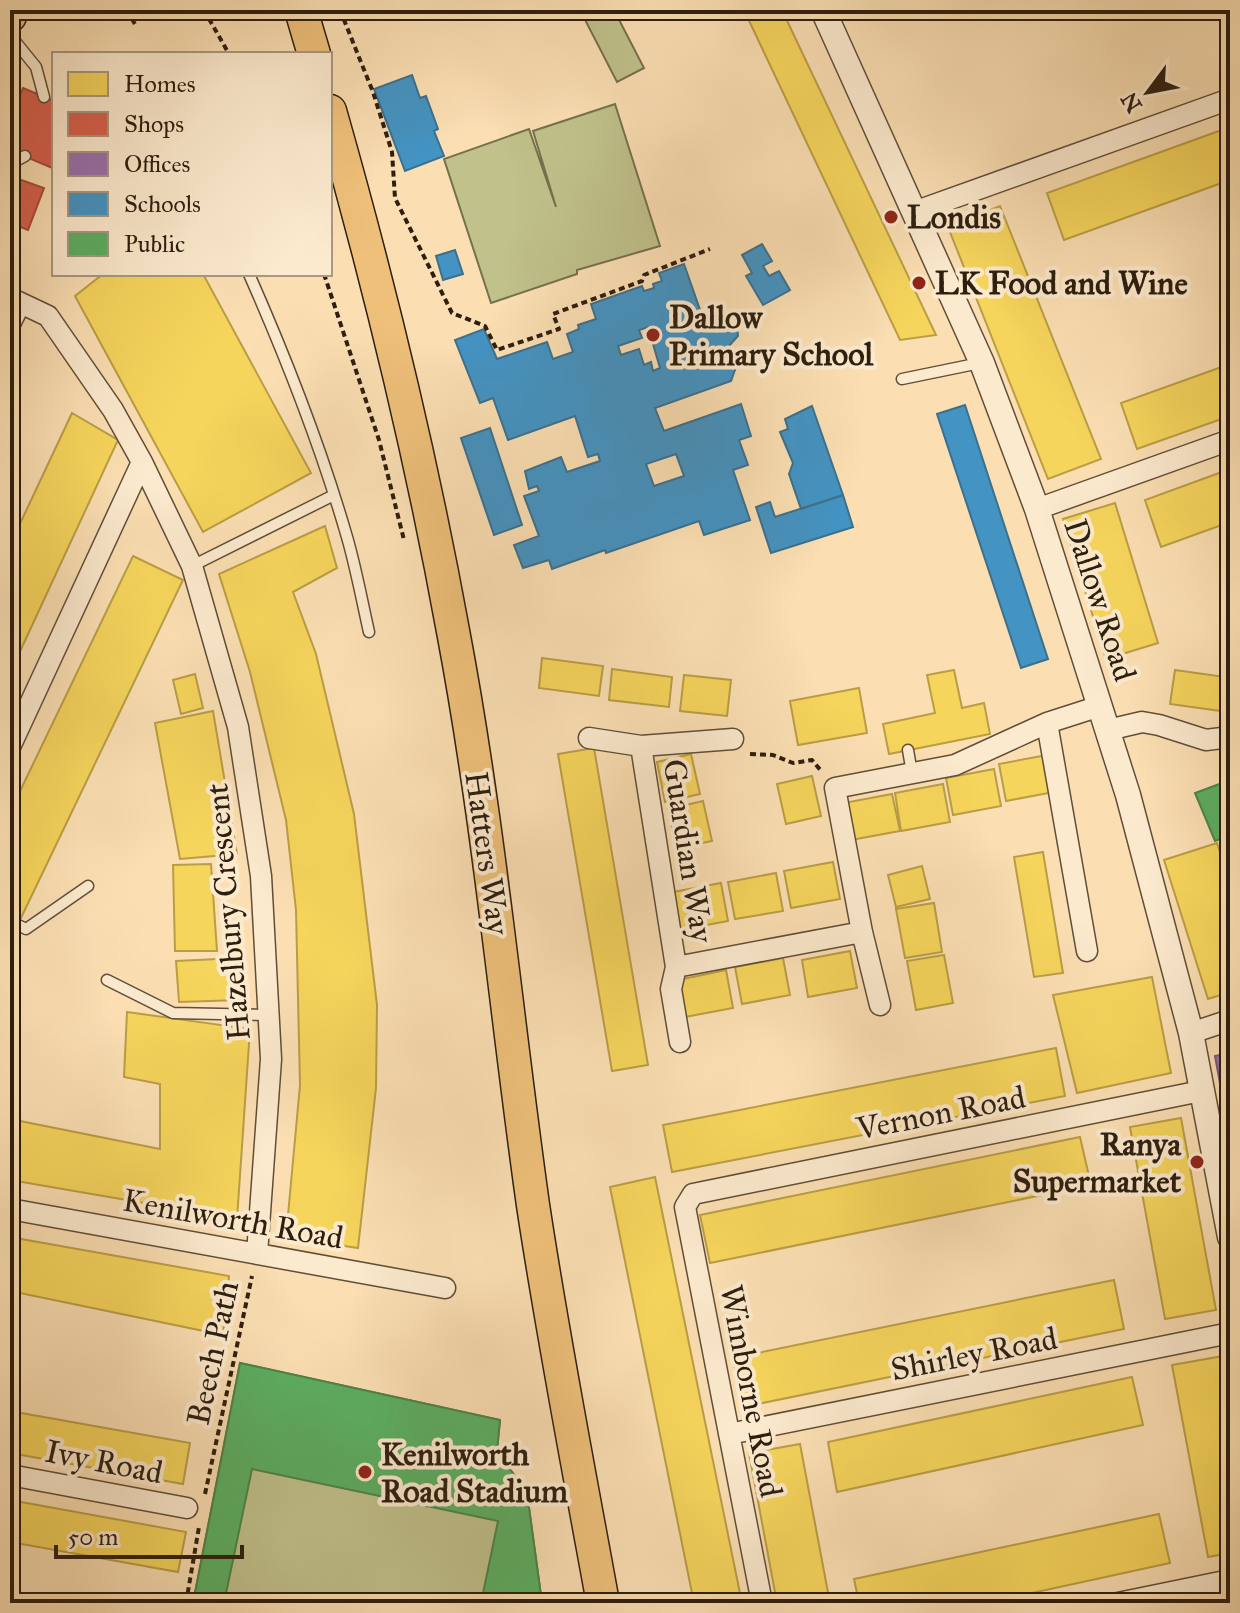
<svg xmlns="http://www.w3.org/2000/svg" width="1240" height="1613" font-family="'IM FELL Great Primer',serif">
<rect width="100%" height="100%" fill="#fbdfb3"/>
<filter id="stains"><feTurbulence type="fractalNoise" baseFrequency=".0025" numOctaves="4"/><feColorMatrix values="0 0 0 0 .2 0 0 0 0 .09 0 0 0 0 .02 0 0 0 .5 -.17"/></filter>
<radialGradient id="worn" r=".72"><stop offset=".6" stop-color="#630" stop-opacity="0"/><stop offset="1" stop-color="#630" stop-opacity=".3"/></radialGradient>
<path fill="#c0c18b" stroke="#76704d" stroke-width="2" d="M580,10H614L644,68L617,82Z
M615,104L660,246L577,270V274L491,303L444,159L529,129L556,207L533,131Z
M240,1363L500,1420L497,1451L527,1493L542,1603H193Z"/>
<path fill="#f6d55c" stroke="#ba9e45" stroke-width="2" d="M744,10H782L936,335L900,340Z
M1230,127V180L1064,240L1047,193Z
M1000,206L1101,459L1048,479L948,227Z
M103,274H203L311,473L203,532L75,296Z
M1230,364V416L1137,449L1121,403Z
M72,413L118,440L10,673V545Z
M1230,469V522L1161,547L1145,500Z
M1115,503L1158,643L1106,659L1063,519Z
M325,526L337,568L293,592L316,654L354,814L377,1005L376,1088L358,1248L286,1237L300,1085L296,910L286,820L250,672L219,574Z
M133,556L183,580L21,918L10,913V812Z
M542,658L603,666L599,696L539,688Z
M612,669L672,677L669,707L609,700Z
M954,670L962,708L984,703L990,734L889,754L883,724L935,713L927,675Z
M1175,670L1225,677L1221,711L1170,704Z
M195,674L203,708L181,714L173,680Z
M684,675L731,680L727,716L680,711Z
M859,688L867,733L798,745L790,701Z
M213,711L237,854L180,859L155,723Z
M594,748L648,1065L612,1071L558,754Z
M691,754L700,794L665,802L657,762Z
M1047,755L1054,792L1006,801L999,764Z
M994,769L1001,806L953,815L946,778Z
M812,776L821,816L786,824L777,784Z
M943,784L950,822L901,831L895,793Z
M892,794L900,831L851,840L844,803Z
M703,801L712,841L677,848L668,809Z
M1217,843L1230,884V992L1208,999L1164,860Z
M1043,852L1063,973L1034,977L1014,857Z
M833,862L840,899L791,908L784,871Z
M211,864L217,951H175L173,865Z
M922,866L930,899L896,907L888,875Z
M776,873L783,911L735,919L728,882Z
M721,883L728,921L680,930L673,892Z
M934,903L942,952L905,958L896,909Z
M850,951L857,988L808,997L802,960Z
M944,955L953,1003L916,1010L907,961Z
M239,958L241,1000L179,1002L176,961Z
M783,958L790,995L742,1004L735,967Z
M726,970L733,1008L685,1017L678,980Z
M1152,977L1171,1073L1077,1093L1053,995Z
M127,1012L250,1029L237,1219L10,1180V1119L160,1149V1084L124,1077Z
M1056,1048L1065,1096L672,1172L663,1125Z
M1181,1118L1216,1310L1165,1319L1130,1127Z
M1080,1137L1091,1185L710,1263L700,1215Z
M655,1177L742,1603H694L610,1187Z
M10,1237L229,1276L223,1335L10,1291Z
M1114,1280L1124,1329L743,1407L733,1358Z
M1223,1356L1230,1393V1553L1208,1557L1172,1365Z
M1132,1377L1143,1425L837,1492L828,1442Z
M10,1411L190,1443L183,1484L10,1453Z
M800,1444L830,1603H777L749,1453Z
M10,1500L186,1532L178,1572L10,1542Z
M1159,1514L1170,1563L986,1603H859L854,1579Z"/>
<path fill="#d6604d" stroke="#a34c3a" stroke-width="2" d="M23,88L54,101V162L52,168L10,150V118Z
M10,176L44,188L28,230L10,223Z"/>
<path fill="#9970ab" stroke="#79577c" stroke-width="2" d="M1230,1053V1138L1215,1056Z"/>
<path fill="#4393c3" stroke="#3c708d" stroke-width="2" fill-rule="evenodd" d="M412,75L420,98L426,96L438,129L434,131L444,156L405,171L374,89Z
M762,244L772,261L763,266L769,276L779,271L790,290L763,305L746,276L752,273L742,255Z
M455,250L463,274L443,280L436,256Z
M684,264L704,321L723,317L731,320L737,325L738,336L728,347L736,367L731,381L655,408L664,431L741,404L751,436L739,440L748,465L733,470L750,520L704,535L699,521L606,553L605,550L552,569L549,560L523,568L514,545L539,536L524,496L539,491L537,486L529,489L525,471L561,457L567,472L600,461L598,454L588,457L575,416L508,440L493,398L480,403L455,340L484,329L497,359L547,342L553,359L573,352L567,334L579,329L578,325L596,319L591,304L642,286L644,291L654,288L653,284L662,281L659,273ZM648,327L660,368L653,371L651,362L644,365L639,349L621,355L618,346L642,338L639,330ZM676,454L684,476L654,486L646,464Z
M965,405L1048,659L1021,668L937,414Z
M812,406L843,495L801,509L789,474L793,463L780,432L788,429L785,419Z
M490,428L522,525L494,535L461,438Z
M843,495L853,527L771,553L756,507L770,502L775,517Z"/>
<path fill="#5aae61" stroke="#4c8348" stroke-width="2" d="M1230,780V835L1215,841L1195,793Z
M240,1363L500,1420L497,1451L527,1493L542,1603H481L498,1521L252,1469L224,1603H193Z"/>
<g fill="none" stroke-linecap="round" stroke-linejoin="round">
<g stroke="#604e38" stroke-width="13">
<path id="service" d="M10,35L36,67L44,97
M10,164L25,156
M249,274C287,360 321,447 347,537C356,568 362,601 369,632
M12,331L25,305
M902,379L980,363
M192,566L334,495
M908,750L912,773
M10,921L26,929L88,886
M107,980L173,1013L269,1015"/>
</g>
<g stroke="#604e38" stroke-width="23">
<path id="minor" d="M914,212L1230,99
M10,298L48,316L113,410L142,462L192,566L238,727L261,876L271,1059L257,1254
M1037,509L1230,440
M1047,723L1087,951
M1108,730L1142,722L1159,725L1206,740L1230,737
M589,738L641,746L733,739
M641,746L676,967L862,932
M10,747L142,462
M676,967L671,989L680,1042
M880,1005L862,932L835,788L955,765L1047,723L1100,706
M1191,1033L1230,1020
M10,1209L445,1288
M729,1434L1230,1333
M10,1475L187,1508
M762,1603L685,1207L693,1194L1201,1091
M1118,1603L1230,1580"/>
</g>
<g stroke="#604e38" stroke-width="27">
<path id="tertiary" d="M823,10L982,363L1037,509L1128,795L1191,1033L1230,1237"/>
</g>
<g stroke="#2d1e0f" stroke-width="35">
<path id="primary" d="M301,10L314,54
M10,16L12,10
M330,111C379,283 421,455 453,631C489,821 506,1014 533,1205C553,1338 579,1471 603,1603"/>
</g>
<path stroke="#2d1e0f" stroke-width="4" stroke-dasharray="6 4" stroke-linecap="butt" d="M127,10L136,26
M204,10L229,54
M340,10L373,92L392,152L395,198L452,313L485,326L497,350L559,329L553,314L642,281L644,275L710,249
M10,71L11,69
M324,274L379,440L404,540
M750,754L773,755L793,763L812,760L822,772
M205,1494L252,1276
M186,1603L199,1527"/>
<use href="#service" stroke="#fceace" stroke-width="10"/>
<use href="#minor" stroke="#fceace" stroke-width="20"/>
<use href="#tertiary" stroke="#fceace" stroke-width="24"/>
<use href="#primary" stroke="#eec07a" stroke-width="32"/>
</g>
<g fill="#8f2418" stroke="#fceace" stroke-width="3">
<circle cx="891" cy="217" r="8"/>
<circle cx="919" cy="283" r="8"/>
<circle cx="653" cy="335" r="8"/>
<circle cx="1197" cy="1162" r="8"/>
<circle cx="365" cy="1472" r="8"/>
</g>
<g text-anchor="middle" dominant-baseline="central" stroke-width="8" stroke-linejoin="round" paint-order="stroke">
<g font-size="32" font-weight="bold" fill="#2d1e0f" stroke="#fceace" text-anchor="start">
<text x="907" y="217">Londis</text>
<text x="935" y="283">LK Food and Wine</text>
<text x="669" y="317">Dallow<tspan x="669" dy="37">Primary School</tspan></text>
<text x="1181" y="1144" text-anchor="end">Ranya<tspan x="1181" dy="37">Supermarket</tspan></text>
<text x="381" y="1454">Kenilworth<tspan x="381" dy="37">Road Stadium</tspan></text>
</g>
<g font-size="32" fill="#2d1e0f" stroke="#fceace">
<text transform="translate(1100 600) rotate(72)">Dallow Road</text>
<text transform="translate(688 851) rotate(81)">Guardian Way</text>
<text transform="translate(487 853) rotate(82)">Hatters Way</text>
<text transform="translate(228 912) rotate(-95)">Hazelbury Crescent</text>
<text transform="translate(941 1113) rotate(-11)">Vernon Road</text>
<text transform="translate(233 1219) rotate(10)">Kenilworth Road</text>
<text transform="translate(213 1353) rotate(-78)">Beech Path</text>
<text transform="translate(974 1354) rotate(-11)">Shirley Road</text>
<text transform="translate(751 1391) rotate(79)">Wimborne Road</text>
<text transform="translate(104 1462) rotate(11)">Ivy Road</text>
</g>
</g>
<rect width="1240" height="1613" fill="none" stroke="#fbdfb3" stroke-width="40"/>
<rect x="12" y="12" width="1216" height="1589" fill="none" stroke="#2d1e0f" stroke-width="4"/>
<rect x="20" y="20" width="1200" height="1573" fill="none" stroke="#2d1e0f" stroke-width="2"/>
<rect x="52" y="52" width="280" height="224" fill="#fceace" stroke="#a99882" stroke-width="2"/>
<rect x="68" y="72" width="40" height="24" fill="#f6d55c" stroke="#a99882" stroke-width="2"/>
<text x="124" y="92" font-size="24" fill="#2d1e0f">Homes</text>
<rect x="68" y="112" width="40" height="24" fill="#d6604d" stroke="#a99882" stroke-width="2"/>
<text x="124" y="132" font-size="24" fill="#2d1e0f">Shops</text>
<rect x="68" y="152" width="40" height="24" fill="#9970ab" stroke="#a99882" stroke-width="2"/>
<text x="124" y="172" font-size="24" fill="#2d1e0f">Offices</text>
<rect x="68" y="192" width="40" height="24" fill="#4393c3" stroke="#a99882" stroke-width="2"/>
<text x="124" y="212" font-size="24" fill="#2d1e0f">Schools</text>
<rect x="68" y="232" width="40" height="24" fill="#5aae61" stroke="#a99882" stroke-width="2"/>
<text x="124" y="252" font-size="24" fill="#2d1e0f">Public</text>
<g transform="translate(1148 92) rotate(238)" stroke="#fceace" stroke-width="6" paint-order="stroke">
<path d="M0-6L14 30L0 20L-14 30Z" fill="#2d1e0f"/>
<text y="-12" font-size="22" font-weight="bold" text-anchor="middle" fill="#2d1e0f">N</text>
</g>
<path d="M56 1545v12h186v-12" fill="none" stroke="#2d1e0f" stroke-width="4"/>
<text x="68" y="1545" font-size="24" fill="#2d1e0f" stroke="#fceace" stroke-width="6" paint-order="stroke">50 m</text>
<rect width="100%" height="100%" filter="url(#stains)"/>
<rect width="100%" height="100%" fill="url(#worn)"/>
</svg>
